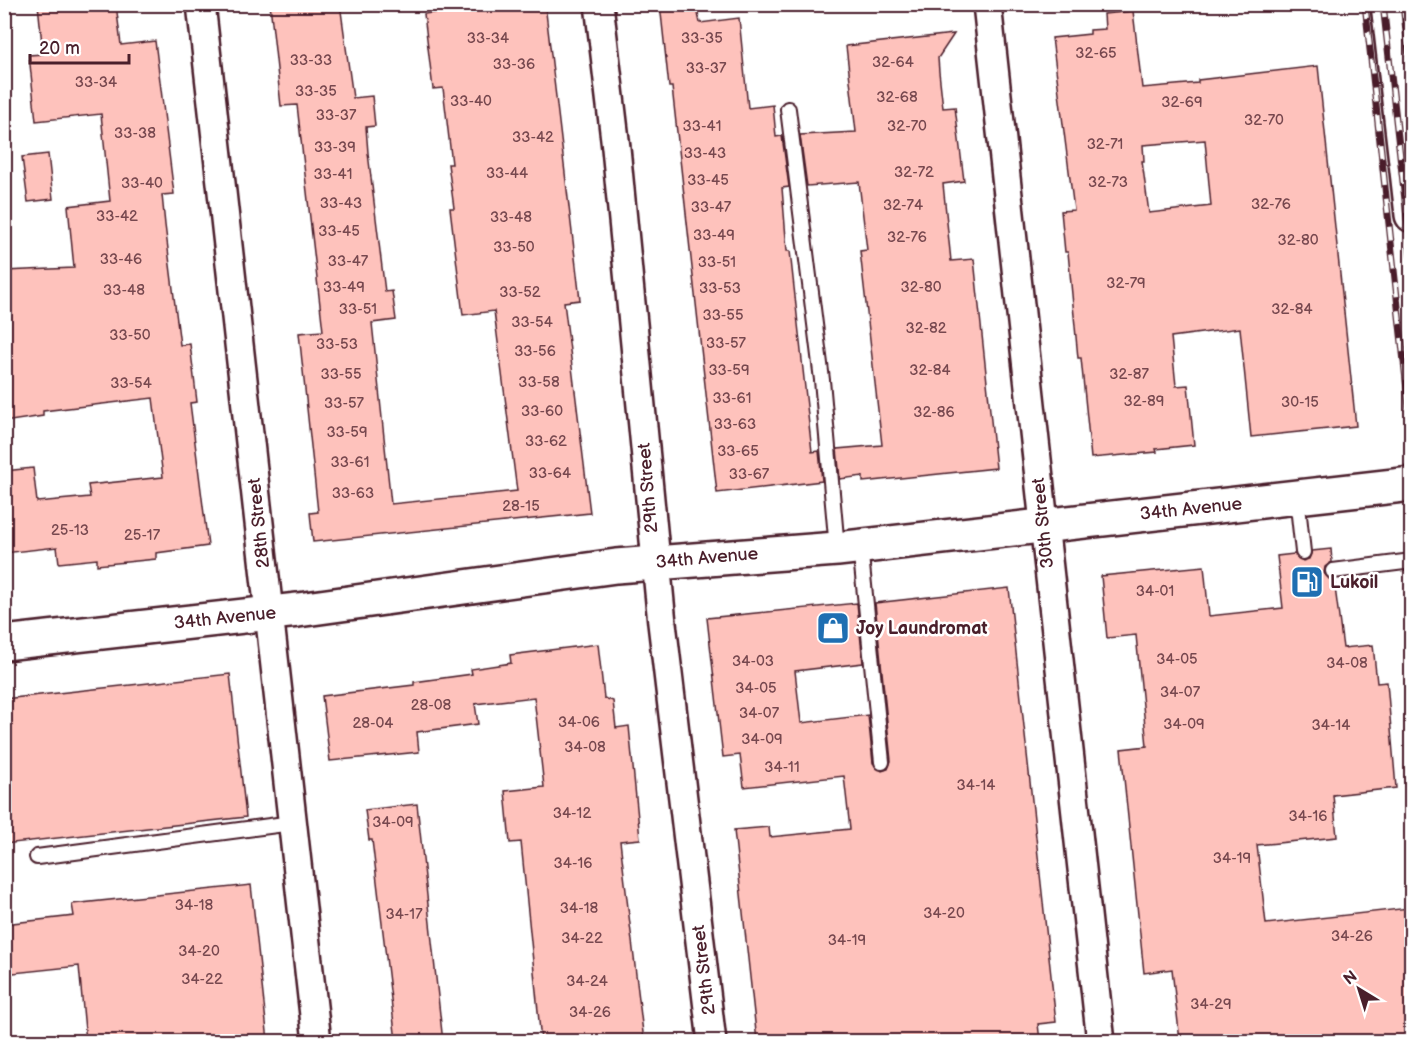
<svg xmlns="http://www.w3.org/2000/svg" width="1416" height="1046" font-family="'Balsamiq Sans',sans-serif">
<rect width="100%" height="100%" fill="#fff"/>
<filter id="ink" filterUnits="userSpaceOnUse"><feTurbulence type="fractalNoise" baseFrequency=".0167" numOctaves="2"/><feDisplacementMap in="SourceGraphic" scale="12" xChannelSelector="R" yChannelSelector="G"/><feConvolveMatrix kernelMatrix="1 2 1 2 8 2 1 2 1" color-interpolation-filters="sRGB"/></filter>
<g filter="url(#ink)">
<path fill="#fec2bc" stroke="#4a1f2b" stroke-width="1.5" fill-rule="evenodd" d="M38,4H116L121,45L155,41L174,194L162,195L165,225L180,345L190,344L197,402L190,403L208,546L156,553V559L97,565V559L59,563L57,547L4,553V471L33,468L37,502L90,497L88,485L163,477L153,398L43,411V416L4,422V271L74,268L68,206L110,201L101,114L36,121L29,55L43,54Z
M270,4H340L353,98L372,96L375,126L366,127L368,153L385,292L392,291L396,320L372,323L391,504L517,491L494,311L463,315L450,208H454L448,164H452L443,88L433,89L424,14L501,4H545L580,300L564,302L590,513L313,542L310,513L318,512L299,333L323,331L297,105L281,106Z
M660,4H696L700,23L739,18L748,108L773,105L776,137L782,136L789,187L782,188L787,251H790L812,452L819,451L822,481L717,493L672,87H669Z
M1133,11L1142,88L1198,83V80L1318,66L1356,426L1251,437L1240,328L1171,337L1176,386L1188,385L1194,445L1156,449L1157,452L1091,458L1081,358H1078L1068,252H1065L1061,211L1074,210L1052,38L1090,34V30L1105,29L1104,14ZM1205,140L1211,206L1149,213L1142,161H1144L1143,145Z
M954,34L938,58L939,72L943,108L955,107L964,181L943,184L951,261L974,259L996,468L863,482V476L840,479L837,449L882,445L860,251L867,250L859,182L807,186L800,135L856,132L846,46Z
M48,154L53,199L28,202L22,157Z
M1331,549L1332,562L1325,567L1324,573L1329,579L1334,580L1343,648L1373,645L1377,683L1387,682L1396,788L1333,795L1337,837L1257,845L1266,924L1409,908L1412,1041H1180L1172,969L1144,973L1121,749L1147,746L1136,635L1107,638L1101,576L1204,566L1209,616L1283,608L1277,556L1294,554L1303,561L1309,559L1312,551Z
M1009,588L1056,1022L1038,1024L1040,1041H757L734,830L769,827L770,837L850,829L844,776L744,787L740,755L723,757L707,618L857,603L863,663L795,671L801,723L868,715L873,763L882,771L888,769L891,761L875,603Z
M598,644L604,698L613,701L616,728L629,726L640,839L620,841L644,1041H541L521,842L510,843L505,791L544,787L534,697L475,704L478,724L417,732L419,752L330,761L322,696L414,685V682L472,674L471,669L511,663L510,655Z
M230,674L246,817L4,844V699Z
M417,804L442,1033V1041H396L372,840H369L365,810Z
M251,885L268,1041H86L79,966L4,974V924L74,916L72,904Z"/>
<g fill="none" stroke-linecap="round" stroke-linejoin="round">
<g stroke="#4a1f2b" stroke-width="18">
<path id="lane" d="M788,109L822,380L837,549
M1297,497L1303,552
M860,546L882,762
M1333,571L1412,561
M37,857L292,823"/>
</g>
<g stroke="#4a1f2b" stroke-width="32">
<path id="street" d="M201,4L317,1042
M599,4L616,148L662,623L712,1042
M987,4L1101,1042"/>
</g>
<g stroke="#4a1f2b" stroke-width="38">
<path id="secondary" d="M1388,4L1412,215
M4,643L298,610L616,566L837,549L1412,484"/>
</g>
<use href="#lane" stroke="#fff" stroke-width="14"/>
<use href="#street" stroke="#fff" stroke-width="27"/>
<use href="#secondary" stroke="#fff" stroke-width="33"/>
<g stroke="#4a1f2b" stroke-width="7">
<path id="rail" d="M1365,4L1412,435
M1383,4L1412,262
M1403,4L1412,84"/>
</g>
<use href="#rail" stroke="#fff" stroke-width="4.5" stroke-dasharray="14" stroke-linecap="butt"/>
</g>
</g>
<defs>
<g id="fuel-square" transform="scale(1.725)"><rect x="-9" y="-9" width="18" height="18" rx="4" fill="#1f6fb2" stroke="#fff"/><path d="M-5.5-6h7V0h2V4h1.3V-2.5L3-4.5l.8-.8L6-3V5H2.5V1h-1V6h-7ZM-4.2-4.7v3.2H.2V-4.7Z" fill="#fff"/></g>
<g id="shop-square" transform="scale(1.725)"><rect x="-9" y="-9" width="18" height="18" rx="4" fill="#1f6fb2" stroke="#fff"/><path d="M-5-2.5h2.3a2.7 3.5 0 0 1 5.4 0H5L5.5 6h-11ZM-1.5-2.5h3a1.5 2.3 0 0 0-3 0Z" fill="#fff"/></g>
</defs>
<g fill-rule="evenodd">
<use href="#fuel-square" x="1307" y="582"/>
<use href="#shop-square" x="833" y="628"/>
</g>
<g text-anchor="middle" dominant-baseline="central" stroke-width="5" stroke-linejoin="round" paint-order="stroke">
<g font-size="15" fill="#77484f">
<text x="488" y="38">33-34</text>
<text x="702" y="38">33-35</text>
<text x="1096" y="53">32-65</text>
<text x="311" y="60">33-33</text>
<text x="893" y="62">32-64</text>
<text x="514" y="64">33-36</text>
<text x="706" y="68">33-37</text>
<text x="96" y="82">33-34</text>
<text x="316" y="91">33-35</text>
<text x="897" y="97">32-68</text>
<text x="471" y="101">33-40</text>
<text x="1182" y="102">32-69</text>
<text x="336" y="115">33-37</text>
<text x="1264" y="120">32-70</text>
<text x="702" y="126">33-41</text>
<text x="907" y="126">32-70</text>
<text x="135" y="133">33-38</text>
<text x="533" y="137">33-42</text>
<text x="1105" y="144">32-71</text>
<text x="335" y="147">33-39</text>
<text x="705" y="153">33-43</text>
<text x="914" y="172">32-72</text>
<text x="507" y="173">33-44</text>
<text x="333" y="174">33-41</text>
<text x="708" y="180">33-45</text>
<text x="1108" y="182">32-73</text>
<text x="142" y="183">33-40</text>
<text x="341" y="203">33-43</text>
<text x="1271" y="204">32-76</text>
<text x="903" y="205">32-74</text>
<text x="711" y="207">33-47</text>
<text x="117" y="216">33-42</text>
<text x="511" y="217">33-48</text>
<text x="339" y="231">33-45</text>
<text x="714" y="235">33-49</text>
<text x="907" y="237">32-76</text>
<text x="1298" y="240">32-80</text>
<text x="514" y="247">33-50</text>
<text x="121" y="259">33-46</text>
<text x="348" y="261">33-47</text>
<text x="717" y="262">33-51</text>
<text x="1126" y="283">32-79</text>
<text x="344" y="287">33-49</text>
<text x="921" y="287">32-80</text>
<text x="720" y="288">33-53</text>
<text x="124" y="290">33-48</text>
<text x="520" y="292">33-52</text>
<text x="358" y="309">33-51</text>
<text x="1292" y="309">32-84</text>
<text x="723" y="315">33-55</text>
<text x="532" y="322">33-54</text>
<text x="926" y="328">32-82</text>
<text x="130" y="335">33-50</text>
<text x="726" y="343">33-57</text>
<text x="337" y="344">33-53</text>
<text x="535" y="351">33-56</text>
<text x="729" y="370">33-59</text>
<text x="930" y="370">32-84</text>
<text x="341" y="374">33-55</text>
<text x="1129" y="374">32-87</text>
<text x="539" y="382">33-58</text>
<text x="131" y="383">33-54</text>
<text x="732" y="398">33-61</text>
<text x="1144" y="401">32-89</text>
<text x="1300" y="402">30-15</text>
<text x="344" y="403">33-57</text>
<text x="542" y="411">33-60</text>
<text x="934" y="412">32-86</text>
<text x="735" y="424">33-63</text>
<text x="347" y="432">33-59</text>
<text x="546" y="441">33-62</text>
<text x="738" y="451">33-65</text>
<text x="350" y="462">33-61</text>
<text x="550" y="473">33-64</text>
<text x="749" y="474">33-67</text>
<text x="353" y="493">33-63</text>
<text x="521" y="506">28-15</text>
<text x="70" y="530">25-13</text>
<text x="142" y="535">25-17</text>
<text x="1155" y="591">34-01</text>
<text x="1177" y="659">34-05</text>
<text x="753" y="661">34-03</text>
<text x="1347" y="663">34-08</text>
<text x="756" y="688">34-05</text>
<text x="1180" y="692">34-07</text>
<text x="431" y="705">28-08</text>
<text x="759" y="713">34-07</text>
<text x="579" y="722">34-06</text>
<text x="373" y="723">28-04</text>
<text x="1184" y="724">34-09</text>
<text x="1331" y="725">34-14</text>
<text x="762" y="739">34-09</text>
<text x="585" y="747">34-08</text>
<text x="782" y="767">34-11</text>
<text x="976" y="785">34-14</text>
<text x="572" y="813">34-12</text>
<text x="1308" y="816">34-16</text>
<text x="393" y="822">34-09</text>
<text x="1232" y="858">34-19</text>
<text x="573" y="863">34-16</text>
<text x="194" y="905">34-18</text>
<text x="579" y="908">34-18</text>
<text x="944" y="913">34-20</text>
<text x="404" y="914">34-17</text>
<text x="1352" y="936">34-26</text>
<text x="582" y="938">34-22</text>
<text x="847" y="940">34-19</text>
<text x="199" y="951">34-20</text>
<text x="202" y="979">34-22</text>
<text x="587" y="981">34-24</text>
<text x="1211" y="1004">34-29</text>
<text x="590" y="1012">34-26</text>
</g>
<g font-size="18" fill="#4a1f2b" stroke="#fff">
<text transform="translate(648 488) rotate(-95)">29th Street</text>
<text transform="translate(1191 509) rotate(-6)">34th Avenue</text>
<text transform="translate(259 523) rotate(-96)">28th Street</text>
<text transform="translate(1043 523) rotate(-96)">30th Street</text>
<text transform="translate(707 558) rotate(-5)">34th Avenue</text>
<text transform="translate(225 618) rotate(-6)">34th Avenue</text>
<text transform="translate(704 970) rotate(-97)">29th Street</text>
</g>
<g font-size="18" font-weight="bold" fill="#4a1f2b" stroke="#fff" text-anchor="start">
<text x="1330" y="582">Lukoil</text>
<text x="856" y="628">Joy Laundromat</text>
</g>
</g>
<rect width="1416" height="1046" fill="none" stroke="#fff" stroke-width="24"/>
<rect x="12" y="12" width="1392" height="1022" fill="none" stroke="#4a1f2b" stroke-width="2" filter="url(#ink)"/>
<g transform="translate(1359 989) rotate(322)" stroke="#ffffff" stroke-width="4.5" paint-order="stroke">
<path d="M0-4.5L10 22L0 15L-10 22Z" fill="#4a1f2b"/>
<text y="-9" font-size="16" font-weight="bold" text-anchor="middle" fill="#4a1f2b">N</text>
</g>
<path d="M30 54v9h99v-9" fill="none" stroke="#4a1f2b" stroke-width="3"/>
<text x="39" y="54" font-size="18" fill="#4a1f2b" stroke="#ffffff" stroke-width="4.5" paint-order="stroke">20 m</text>
</svg>
